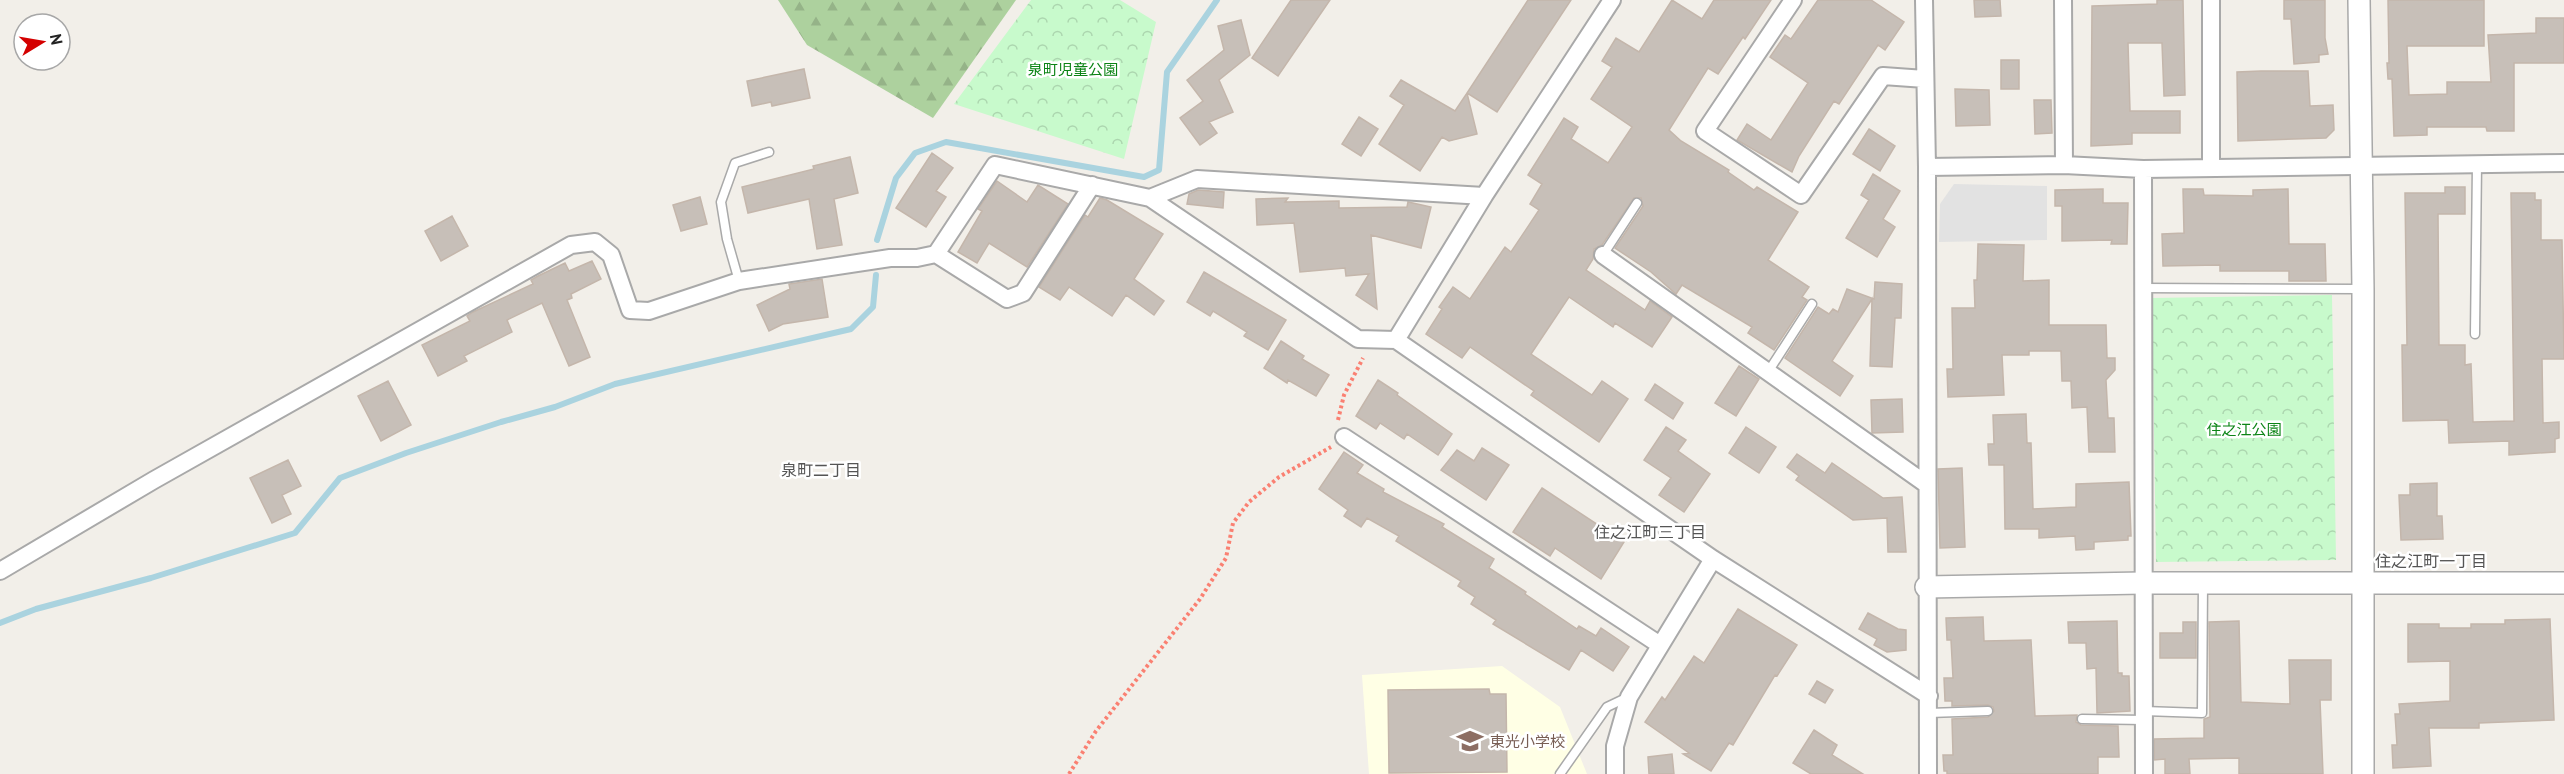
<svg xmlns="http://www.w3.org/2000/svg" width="2564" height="774" font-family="'PT Sans','Noto Sans JP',sans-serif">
<defs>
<pattern id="forest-firs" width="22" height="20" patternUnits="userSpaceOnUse" patternTransform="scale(1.5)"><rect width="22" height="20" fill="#add19e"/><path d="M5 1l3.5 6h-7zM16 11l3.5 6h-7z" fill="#95b388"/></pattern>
<pattern id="park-crowns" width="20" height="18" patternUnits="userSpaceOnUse" patternTransform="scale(1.5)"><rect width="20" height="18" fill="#c8facc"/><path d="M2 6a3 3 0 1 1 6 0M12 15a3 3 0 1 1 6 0" fill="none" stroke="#acd6af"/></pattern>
</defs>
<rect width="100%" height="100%" fill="#f2efe9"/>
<path fill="#ffffe5" d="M1502,666L1560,707L1587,774H1369L1362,675Z"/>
<path fill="url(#forest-firs)" d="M778,0H1016L933,118L807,45Z"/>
<path fill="url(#park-crowns)" d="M1031,0H1120L1156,22L1124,159L954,104Z
M2332,295L2336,560L2156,562L2152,298Z"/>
<path fill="#e2e2e2" d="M1954,184L2047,186V240L1939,242L1940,204Z"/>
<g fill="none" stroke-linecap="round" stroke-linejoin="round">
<path stroke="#aad3df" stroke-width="6" d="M877,240L896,178L915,153L946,142L1144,177L1159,170L1167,72L1217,0
M0,623L36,609L151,578L295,533L340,478L406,453L501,422L555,407L615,384L851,329L873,307L876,275"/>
</g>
<path fill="#c7bfb8" stroke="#c4b6ab" stroke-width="1.5" d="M1291,0H1330L1278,76L1252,58Z
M1528,0H1571L1497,112L1467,93Z
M1672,0L1702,19L1714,0H1771L1745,39L1743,37L1718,74L1708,68L1669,130L1681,141L1729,170L1728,172L1754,190L1757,187L1798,212L1768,260L1809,287L1802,297L1807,300L1774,350L1748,333L1752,327L1682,285L1676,294L1651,272L1615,248L1643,206L1641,198H1634L1602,245L1594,249L1593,259L1586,270L1645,310L1650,301L1672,317L1652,347L1615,323L1613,327L1569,297L1531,354L1592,395L1602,381L1628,399L1599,442L1531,395L1534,391L1470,347L1462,358L1426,334L1442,309L1439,307L1453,287L1470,299L1505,247L1511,252L1539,210L1530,204L1542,184L1528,175L1564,118L1578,127L1571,139L1608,163L1632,127L1591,99L1612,67L1602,61L1616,38L1639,52Z
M1818,0H1871L1904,22L1885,50L1878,45L1839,104L1834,101L1799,156L1792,172L1737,140L1747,124L1771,140L1808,83L1770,57L1785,35L1791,39Z
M1974,0H2000L2001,16L1975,17Z
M2157,0H2183L2185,95L2164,96L2162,43H2128L2130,111H2180V133H2132V144L2091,146L2092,6L2157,4Z
M2284,0H2325V38L2328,54L2319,55V62L2294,64L2291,19H2284Z
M2388,0H2484V46H2407L2409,95L2447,94V82H2491L2488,35L2536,33V18H2564V63H2514V131H2487L2486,127H2427V135L2394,136L2392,79H2388L2387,63H2389Z
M1241,20L1250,55L1219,80L1233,112L1209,122L1217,133L1200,145L1180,118L1203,101L1187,80L1224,50L1218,26Z
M2001,60H2019V89H2001Z
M804,69L810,98L772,106L771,102L752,106L747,81Z
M2261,71H2308L2310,106L2333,105L2334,130L2326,138L2238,141L2237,72Z
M1401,80L1455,111L1467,93L1477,134L1449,141L1442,137L1420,171L1379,144L1404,105L1390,96Z
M1955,89L1989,90L1990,125L1956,126Z
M2034,100H2051L2052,133L2035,134Z
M1359,117L1378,129L1361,156L1342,144Z
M1869,129L1895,146L1880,171L1853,154Z
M932,153L953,168L936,191L946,197L926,227L896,208Z
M850,157L858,193L834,199L842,245L817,249L809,199L748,213L742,187L814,169L813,166Z
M1873,174L1900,191L1883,219L1895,227L1877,257L1846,238L1869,200L1861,195Z
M997,181L1027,202L1038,185L1068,204L1027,267L989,243L977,263L958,252L982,211L978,209Z
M2445,187H2465V214H2438L2439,345H2465V365L2471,364L2473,422L2514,421L2511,193H2535V200H2541V240H2562L2564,359H2542L2543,423L2559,422V438L2555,439V452L2509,455V441L2449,443L2448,420L2403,421L2402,345H2407L2405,193H2445Z
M2103,189V203H2128L2127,244H2111L2112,240L2062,241V206H2055V190Z
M2183,189H2203L2204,195L2253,196V190L2288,189L2289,244H2325L2326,281H2289V271H2220V265L2163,266L2162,234L2184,233Z
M1198,190L1224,192L1223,208L1187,204L1189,194Z
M700,197L707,224L681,231L673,205Z
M1100,198L1107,200L1163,234L1134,279L1164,301L1154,315L1126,295L1112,316L1069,287L1060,300L1039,287L1085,215L1088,217Z
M1288,198L1285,202L1339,201V208L1407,207L1408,202L1431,207L1421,248L1371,235L1377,309L1356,295L1369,274L1346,276L1345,268L1300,272L1294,223L1257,225L1256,199Z
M452,216L468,246L441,261L425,231Z
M1978,244L2024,245L2023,281L2049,280V325H2106L2107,358H2115V370L2106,380L2108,418H2114L2115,452H2089L2087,407L2072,408L2071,381H2062L2061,351H2029V355H2002L2004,395L1948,397L1947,369H1953L1952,308H1975L1974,280H1977Z
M592,261L601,279L571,294L572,298L567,300L590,357L569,366L542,303L507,320L512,332L464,356L467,361L438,376L422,345L470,321L467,316L473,312L533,284L531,280L538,276L565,263L569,271Z
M1204,272L1286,320L1268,350L1244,336L1247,332L1213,311L1210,316L1187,302Z
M822,279L828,317L783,324L769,331L757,305L790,289L789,284Z
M1875,282L1902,284L1901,318H1895L1892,367L1870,366L1872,299L1832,361L1853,376L1840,396L1785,358L1818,307L1829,314L1833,309L1838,312L1847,289L1874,299Z
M1281,341L1304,356L1302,359L1329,375L1316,396L1288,380L1287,383L1264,368Z
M1739,366L1759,379L1736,416L1715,403Z
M1378,380L1398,393L1397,395L1452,434L1438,455L1407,434L1404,439L1380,423L1376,429L1356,416Z
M388,381L411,425L381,441L358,396Z
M1655,384L1683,403L1673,419L1645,400Z
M1902,399L1903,432L1872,433L1871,400Z
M2026,414L2027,443H2031L2033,509L2076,507V484L2129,482L2131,536H2128V540L2094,542V549L2076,550L2075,536L2039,538V529H2005L2004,465H1989L1988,444H1994L1993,415Z
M1666,427L1686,440L1678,451L1710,474L1684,512L1659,495L1671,478L1644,460Z
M1746,427L1776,447L1759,473L1729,453Z
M1482,448L1509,465L1486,500L1441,470L1457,450L1474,461Z
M1344,452L1363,465L1357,473L1384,489L1383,492L1444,524L1442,527L1494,559L1489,568L1526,592L1525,594L1577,629L1579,626L1596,636L1601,628L1629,647L1613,671L1581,650L1569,670L1493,624L1496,620L1471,604L1475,597L1458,586L1461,581L1396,541L1399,536L1367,518L1361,527L1344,516L1348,510L1319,489Z
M1797,454L1825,473L1832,463L1883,498L1902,497L1906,552H1888L1887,518L1853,520L1796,480L1799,476L1787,467Z
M288,460L301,486L282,495L291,514L272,523L250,478Z
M1962,468L1965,547L1940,548L1938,469Z
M2437,483V516H2442L2443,539L2401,540L2399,495H2410V484Z
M1542,488L1624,542L1601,579L1555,548L1550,556L1513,532Z
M1738,609L1797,645L1777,676L1775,675L1733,745L1729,743L1711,771L1683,754L1689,753L1645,722L1662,697L1665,700L1694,656L1704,663Z
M1868,613L1898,629L1906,630V650L1887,652L1874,645L1877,639L1859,629Z
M1983,617L1984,641L2031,640L2035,716L2077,715L2076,722L2081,725L2118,726L2119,757H2098V774H1947V771H1944L1943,755H1953L1952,719L1988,717L1994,711L1993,707L1988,705L1952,706V701H1945L1944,678H1953L1951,640H1947L1946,618Z
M2550,619L2554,720L2479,723V728H2429L2431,766L2393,768L2392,745H2397L2395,714H2400L2399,704L2450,701V661L2408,662V624H2439V628H2471V624H2505V620Z
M2117,621L2118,673H2122V676H2129L2130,711L2097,713L2096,668L2087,669L2086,643H2069L2068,622Z
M2239,621L2241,702L2290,704L2289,660H2331V700H2320L2323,774H2239V758L2189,759L2190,774H2165V759L2154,760V739L2204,738V719L2210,717L2209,622Z
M2183,622H2196V658H2160V633H2183Z
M1817,681L1833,690L1825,703L1809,694Z
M1489,689L1490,694H1506L1507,772L1389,773L1388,690Z
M1814,730L1837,745L1832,755L1863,774H1811L1793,763Z
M1672,754L1674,774H1649L1648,757Z"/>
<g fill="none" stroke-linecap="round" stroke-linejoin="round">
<g stroke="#a9a9a9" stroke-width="11">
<path id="service" d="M1603,255L1637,203
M739,281L727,239L721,202L735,163L769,152
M2143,288L2362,289
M2475,334L2477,164
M1768,372L1812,304
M2144,711L2202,713L2203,583
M1929,713L1988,711
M2082,719L2144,720
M1560,774L1607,707L1628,697"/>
</g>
<g stroke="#a9a9a9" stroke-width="20">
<path id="minor" d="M1793,0L1705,131L1801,195L1883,76L1925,79
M1924,0L1927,167L1928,774
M2063,0L2064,165
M1927,167L2064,165L2143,169L2564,163
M2211,168V0
M2143,169L2144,774
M1150,198L1358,339L1396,340L1713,559L1929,696
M936,254L1007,299L1023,293L1092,185
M1603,255L1926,484
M1396,340L1484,196L1612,0
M1344,437L1660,645
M0,571L154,480L571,245L595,242L611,255L630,310L649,311L739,281L890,258H917L936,254L995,165L1150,198L1197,179L1484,196
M1615,774V746L1629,697L1713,559"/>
</g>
<g stroke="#a9a9a9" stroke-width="24">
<path id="tertiary" d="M2359,0L2363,289V774
M1926,587L2143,583H2564"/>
</g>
<path stroke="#fa8072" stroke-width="4" stroke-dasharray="3 3" stroke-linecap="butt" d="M1338,420L1344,395L1363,358
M1069,774L1096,731L1200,599L1226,558L1233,523L1249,502L1279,477L1331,447"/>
<use href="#service" stroke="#fff" stroke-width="8"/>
<use href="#minor" stroke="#fff" stroke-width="16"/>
<use href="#tertiary" stroke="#fff" stroke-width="21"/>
</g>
<defs>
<g id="school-bare" transform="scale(2.07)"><path d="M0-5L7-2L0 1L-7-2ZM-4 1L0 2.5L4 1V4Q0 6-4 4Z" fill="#8d6e63" stroke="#fff" stroke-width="2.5" paint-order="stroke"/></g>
</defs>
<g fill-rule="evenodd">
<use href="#school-bare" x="1470" y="741"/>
</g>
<g text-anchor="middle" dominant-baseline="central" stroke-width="5" stroke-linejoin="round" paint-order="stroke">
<g font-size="15" fill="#0c8416" stroke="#fff">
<text x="1073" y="69">泉町児童公園</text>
<text x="2244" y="429">住之江公園</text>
</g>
<g font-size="15" fill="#785e54" stroke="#fff" text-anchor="start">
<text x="1490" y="741">東光小学校</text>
</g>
<g font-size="16" fill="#555" stroke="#fff">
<text x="821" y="470">泉町二丁目</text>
<text x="1650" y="532">住之江町三丁目</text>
<text x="2431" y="561">住之江町一丁目</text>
</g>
</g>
<g transform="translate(42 42) rotate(79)"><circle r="28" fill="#ffffff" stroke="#a7a7a7" stroke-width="1.5"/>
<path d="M0-4.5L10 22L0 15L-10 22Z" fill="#d40000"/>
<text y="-9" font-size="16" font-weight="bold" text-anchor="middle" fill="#222222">N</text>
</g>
</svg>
